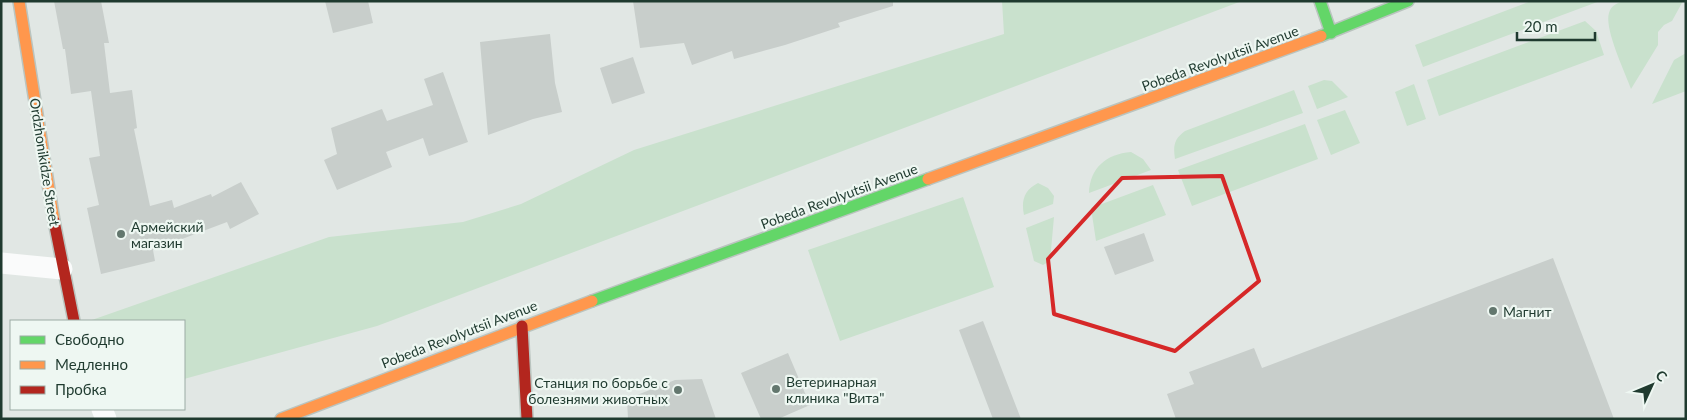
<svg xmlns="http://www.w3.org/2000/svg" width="1687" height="420" font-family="Lato,sans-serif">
<rect width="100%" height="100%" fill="#e1e7e4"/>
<path fill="#c9e1cd" d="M1002,1H1242L377,326L184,379V321H89L329,237L463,222L521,204L634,150L1004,34Z
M1531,1H1600L1423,67L1415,45Z
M1624,1H1683L1672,21L1664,25L1658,32V45L1631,89C1625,72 1604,29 1609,13C1611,5 1618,3 1624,1Z
M1585,21L1596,31L1604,55L1439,116L1427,80Z
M1686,53V91L1652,104L1674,60Z
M1324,80L1332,81L1348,97L1317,109L1308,86Z
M1414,84L1426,119L1407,126L1395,92Z
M1294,90L1303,113L1175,159C1173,146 1174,139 1185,131Z
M1345,110L1360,143L1331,155L1317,120Z
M1305,124L1318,159L1192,206L1178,170Z
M1131,152L1143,159L1151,170L1089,193C1090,168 1106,154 1131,152Z
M1038,183L1048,188L1054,196L1053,204L1024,215C1021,201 1024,190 1038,183Z
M1153,185L1166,215L1096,241L1091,208Z
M963,197L994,287L840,341L808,250Z
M1054,217L1050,261L1043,265L1034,261L1026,228Z"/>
<path fill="#c8cecb" d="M54,1H101L109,43H104L110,93L132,90L137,128L134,129L150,206L172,200L174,208L211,194L212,197L241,182L259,214L230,229L227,222L182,239L183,242L153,250L155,261L101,274L87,208L99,205L89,158L100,156L91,91L71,94L65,49H63Z
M325,1H368L373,23L333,33Z
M633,1H893V6L838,23L840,27L785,45L734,59L732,51L692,65L684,43L640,48Z
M550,34L555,83L562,112L533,119L488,135L480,42Z
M633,57L645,93L612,104L600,68Z
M443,72L468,142L429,156L423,138L386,152L392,167L337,190L324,160L337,154L331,128L382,109L387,121L433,105L424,79Z
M1144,233L1154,261L1115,275L1104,247Z
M1553,258L1614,419H1176L1167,394L1194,384L1189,372L1254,348L1262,368Z
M983,321L1021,419H993L959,330Z
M788,353L810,405L778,419H761L741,373Z
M702,379L716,419H628L627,399L675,380Z"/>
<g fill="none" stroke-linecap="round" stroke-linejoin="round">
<g stroke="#bac4bf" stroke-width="14">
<path id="fast" d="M1320,1L1331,33
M1321,36L1408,1
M592,301L928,179"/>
</g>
<g stroke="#bac4bf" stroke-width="14">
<path id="slow" d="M19,1L54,221
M928,179L1321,36
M281,419L592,301"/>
</g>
<g stroke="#bac4bf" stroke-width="14">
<path id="jam" d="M54,221L74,321
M522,326L527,419"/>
</g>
<path stroke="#fafbfb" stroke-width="21" d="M1,263L62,269
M102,409L106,419"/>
<use href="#fast" stroke="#63d668" stroke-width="11"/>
<use href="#slow" stroke="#ff974d" stroke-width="11"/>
<use href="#jam" stroke="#b3261e" stroke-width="11"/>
</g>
<path fill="none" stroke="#d62828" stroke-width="4" stroke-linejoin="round" d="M1222,176L1259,281L1175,351L1054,314L1048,259L1122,178Z"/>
<g fill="#63776e" stroke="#eef7f2" stroke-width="2">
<circle cx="121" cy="234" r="5"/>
<circle cx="1493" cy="311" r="5"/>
<circle cx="776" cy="389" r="5"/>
<circle cx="678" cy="390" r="5"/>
</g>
<g text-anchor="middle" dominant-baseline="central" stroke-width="4.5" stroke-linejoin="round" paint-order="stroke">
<g font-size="14" fill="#1f3a2f" stroke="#eef7f2">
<text transform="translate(1220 58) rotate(-20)">Pobeda Revolyutsii Avenue</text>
<text transform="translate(45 162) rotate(81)">Ordzhonikidze Street</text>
<text transform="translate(839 196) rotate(-20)">Pobeda Revolyutsii Avenue</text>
<text transform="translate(459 334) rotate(-21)">Pobeda Revolyutsii Avenue</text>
</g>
<g font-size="14" fill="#1f3a2f" stroke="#eef7f2" text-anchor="start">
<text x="131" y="226">Армейский<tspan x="131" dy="16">магазин</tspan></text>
<text x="1503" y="311">Магнит</text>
<text x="786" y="381">Ветеринарная<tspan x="786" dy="16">клиника "Вита"</tspan></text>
<text x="668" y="382" text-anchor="end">Станция по борьбе с<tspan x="668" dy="16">болезнями животных</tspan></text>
</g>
</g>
<rect width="1687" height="420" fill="none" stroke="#1f3a2f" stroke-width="5"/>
<rect x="10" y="320" width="175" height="90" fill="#eef7f2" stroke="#9baba4"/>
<rect x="20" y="336" width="25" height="8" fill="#63d668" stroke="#9baba4"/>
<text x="55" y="345" font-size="15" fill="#1f3a2f">Свободно</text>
<rect x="20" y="361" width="25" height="8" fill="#ff974d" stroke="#9baba4"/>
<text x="55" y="370" font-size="15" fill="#1f3a2f">Медленно</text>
<rect x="20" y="386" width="25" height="8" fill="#b3261e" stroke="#9baba4"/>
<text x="55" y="395" font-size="15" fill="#1f3a2f">Пробка</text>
<g transform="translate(1652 385) rotate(46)" stroke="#eef7f2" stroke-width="4" paint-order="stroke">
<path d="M0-4L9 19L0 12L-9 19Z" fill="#1f3a2f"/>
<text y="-8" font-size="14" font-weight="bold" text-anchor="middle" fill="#1f3a2f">С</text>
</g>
<path d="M1517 32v8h78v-8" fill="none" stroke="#1f3a2f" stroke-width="2.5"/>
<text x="1524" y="32" font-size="15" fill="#1f3a2f" stroke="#eef7f2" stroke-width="4" paint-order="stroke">20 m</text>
</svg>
